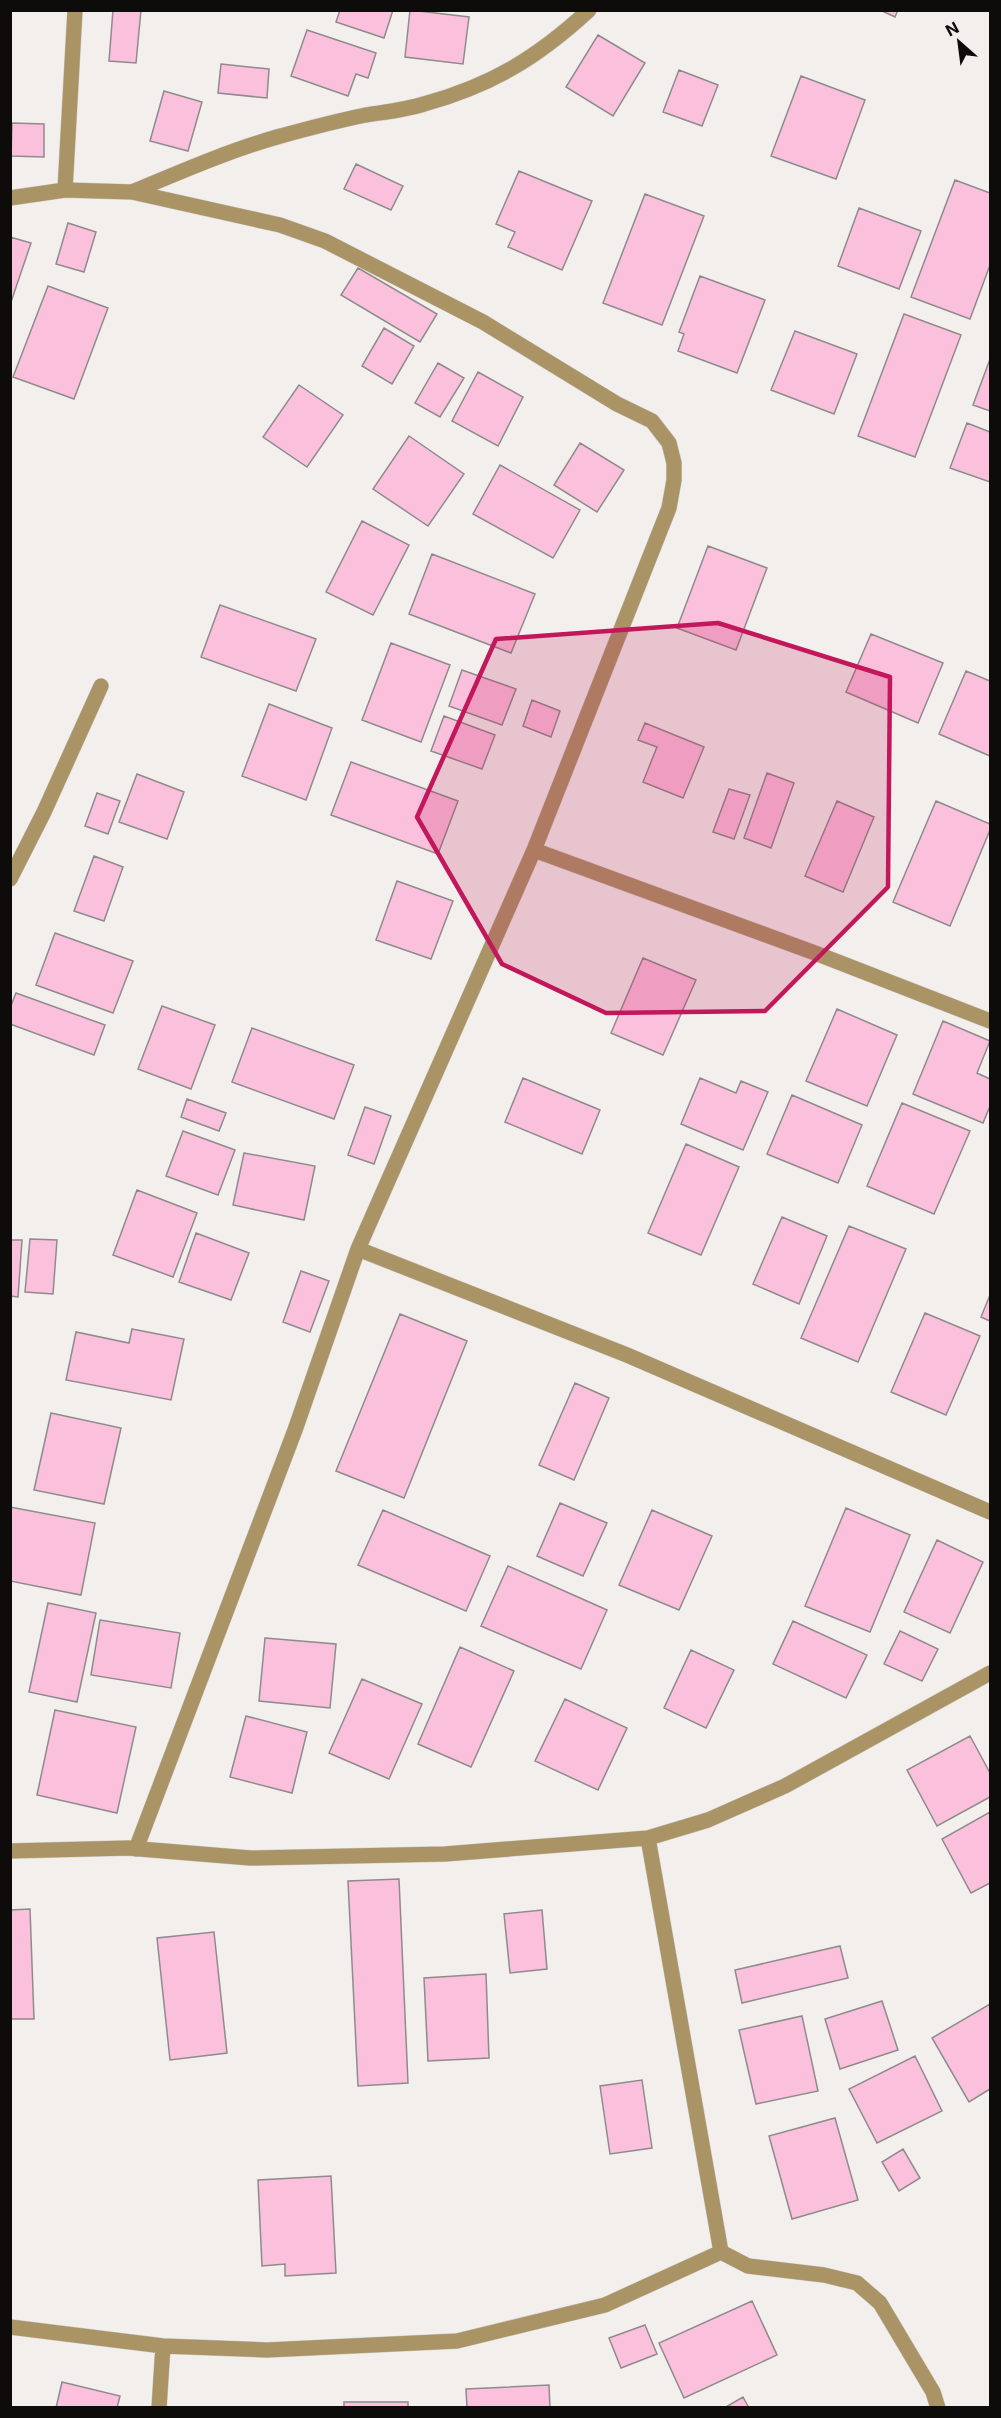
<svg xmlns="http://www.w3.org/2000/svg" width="1001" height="2418" font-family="Inter,sans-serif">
<rect width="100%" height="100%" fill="#f2efec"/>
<path fill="#fbc0dc" stroke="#8f8b8d" stroke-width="1.5" d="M113,10H141L136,63L109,61Z
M340,10H393L384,38L336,22Z
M410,10L469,17L463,64L405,57Z
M880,10H898L895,17Z
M307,30L376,53L368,78L356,74L348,96L291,76Z
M598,35L645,63L613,116L566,87Z
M221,64L269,69L267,98L218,93Z
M679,70L718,85L702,126L663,112Z
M801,76L865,100L836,179L771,156Z
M164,91L202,102L188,151L150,141Z
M12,123L44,124V157L11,156Z
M356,164L403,186L391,210L344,189Z
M519,171L592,201L562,270L508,247L515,232L496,224Z
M955,180L990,193V265L970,319L911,297Z
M645,194L704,216L662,325L603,303Z
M859,208L921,231L899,289L838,266Z
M68,223L96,232L84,272L56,264Z
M10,237L31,243L10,305Z
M358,268L437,314L420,342L341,295Z
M700,276L765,300L737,373L678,351L684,334L679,332Z
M48,286L108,308L74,399L13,377Z
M904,314L961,335L915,457L858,436Z
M384,328L414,346L392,384L362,366Z
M795,331L857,354L834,414L771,390Z
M990,359V411L973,405Z
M438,363L464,378L440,417L415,403Z
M478,372L523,397L498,446L452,421Z
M299,385L343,415L307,467L263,437Z
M967,423L990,432V482L950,468Z
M409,436L464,474L428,526L373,489Z
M580,443L624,470L597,512L554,485Z
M500,465L580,510L553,558L473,514Z
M362,521L409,545L373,615L326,592Z
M708,546L767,568L736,650L677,628Z
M432,554L535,594L511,653L409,614Z
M220,605L316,639L296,691L201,657Z
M871,634L943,663L918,723L846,692Z
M391,643L450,665L421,742L362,720Z
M462,670L516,689L502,725L449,706Z
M966,671L990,681V756L939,734Z
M532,700L560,711L551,737L523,726Z
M269,704L332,728L306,800L242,776Z
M444,716L495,735L482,769L431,751Z
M645,723L704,747L683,798L643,782L657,747L638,740Z
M351,762L458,801L438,854L331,815Z
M767,773L794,783L771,848L744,838Z
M137,774L184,792L167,839L119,822Z
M729,789L750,795L734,839L713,832Z
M97,793L120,801L108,834L85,826Z
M837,801L874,817L843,892L805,876Z
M936,801L990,824V830L950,926L893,902Z
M94,856L123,867L104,921L74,911Z
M397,881L453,901L431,959L376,940Z
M55,933L133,961L113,1013L36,985Z
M643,958L696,980L663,1055L611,1033Z
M16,993L105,1025L94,1055L10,1024V1008Z
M162,1006L215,1025L191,1089L138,1069Z
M837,1009L897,1035L867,1106L806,1081Z
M943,1021L990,1041L977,1073L990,1079V1106L983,1123L913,1094Z
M252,1028L354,1065L334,1119L232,1082Z
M523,1078L600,1110L582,1154L505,1122Z
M700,1078L736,1093L741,1081L768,1092L743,1150L681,1124Z
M792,1095L862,1125L838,1183L767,1154Z
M187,1099L226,1113L219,1131L181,1117Z
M902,1103L970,1131L934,1214L867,1186Z
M365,1107L391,1116L374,1164L348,1155Z
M183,1131L235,1150L218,1195L166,1176Z
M686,1144L739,1167L701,1255L648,1233Z
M244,1153L315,1166L304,1220L233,1205Z
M137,1190L197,1213L173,1277L113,1255Z
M782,1217L827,1236L799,1304L753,1284Z
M849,1226L906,1249L858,1362L801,1338Z
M196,1233L249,1253L231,1300L179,1282Z
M30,1239L57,1240L53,1294L25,1292Z
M10,1240H22L18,1297L10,1296Z
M301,1271L329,1281L310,1332L283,1322Z
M990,1295V1321L981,1317Z
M925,1313L980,1336L946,1415L891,1392Z
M400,1314L467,1341L404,1498L336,1471Z
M132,1329L184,1339L171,1400L66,1380L76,1332L129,1343Z
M575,1383L609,1398L574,1480L539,1465Z
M51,1413L121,1428L104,1504L34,1490Z
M560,1503L607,1523L583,1576L537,1556Z
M10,1507L95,1523L81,1595L10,1581Z
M846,1508L910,1535L870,1632L805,1606Z
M383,1510L490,1556L466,1611L358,1565Z
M652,1510L712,1536L679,1610L619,1585Z
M937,1540L983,1562L950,1633L904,1612Z
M508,1566L607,1610L581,1669L481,1626Z
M48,1603L96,1613L77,1702L29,1692Z
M100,1620L180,1633L171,1688L91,1675Z
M793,1621L867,1655L846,1698L773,1664Z
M900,1631L938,1649L922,1681L884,1664Z
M265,1638L336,1644L330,1708L259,1701Z
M460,1647L514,1671L471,1767L418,1744Z
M691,1650L734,1670L706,1728L664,1708Z
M362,1679L422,1704L389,1779L329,1753Z
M565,1699L627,1728L598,1790L535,1761Z
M55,1710L136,1727L117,1813L37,1795Z
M246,1716L307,1732L292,1793L230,1777Z
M970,1736L990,1773V1797L937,1826L907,1770Z
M990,1812V1883L971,1893L942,1839Z
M399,1879L408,2083L358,2086L348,1881Z
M30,1909L34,2019H10V1910Z
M542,1910L547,1969L510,1973L504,1914Z
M214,1932L227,2053L170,2060L157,1938Z
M840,1946L848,1978L742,2003L735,1970Z
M486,1974L489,2058L428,2061L424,1978Z
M882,2001L898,2050L840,2069L825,2019Z
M990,2004V2089L969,2102L932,2038Z
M802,2016L818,2091L756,2104L739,2030Z
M915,2056L942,2111L877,2143L849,2089Z
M642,2080L652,2148L610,2154L600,2086Z
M835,2118L858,2200L792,2219L769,2136Z
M903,2149L920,2178L899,2191L882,2162Z
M331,2176L336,2273L285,2276V2264L262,2266L258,2180Z
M752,2301L777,2355L684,2398L659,2343Z
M645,2325L657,2354L621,2368L609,2338Z
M62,2382L120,2396L117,2408H56Z
M549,2385L550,2408H467L466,2389Z
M743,2397L749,2408H724Z
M344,2402H408V2408H344Z"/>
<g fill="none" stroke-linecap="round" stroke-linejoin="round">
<g stroke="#cdcbc8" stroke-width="16">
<path id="street" d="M65,190L75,10
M132,192C180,172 228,151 277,137C306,129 336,121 366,115C385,112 405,110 424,104C492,85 537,58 589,10
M10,198L65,190L132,192L280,225L325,241L483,322L617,404L652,421L669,443L674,463V480L669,508L534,850L358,1249L295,1430L136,1849
M534,850L815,953L990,1021
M10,879L44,812L101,686
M358,1249L627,1355L990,1512
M648,1838L721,2252
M10,1851L128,1848L250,1858L445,1854L648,1838L708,1820L785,1786L990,1673
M721,2252L748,2266L824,2275L857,2283L880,2303L933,2392L938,2408
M10,2327L163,2346L267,2350L457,2341L605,2305L721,2252
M159,2408L163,2346"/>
</g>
<use href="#street" stroke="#aa9364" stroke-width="15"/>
</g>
<path fill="#c2185b" fill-opacity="0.2" stroke="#c2185b" stroke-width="4.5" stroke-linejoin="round" d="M718,623L890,677L888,887L765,1011L606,1013L502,964L417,817L496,639Z"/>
<rect width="1001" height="2418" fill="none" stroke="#0d0c0b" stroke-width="24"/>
<g transform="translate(959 42) rotate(332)" stroke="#f2efec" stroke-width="4.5" paint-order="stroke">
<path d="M0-4.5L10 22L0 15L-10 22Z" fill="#0d0c0b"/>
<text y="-9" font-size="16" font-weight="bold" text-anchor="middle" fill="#0d0c0b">N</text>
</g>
</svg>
